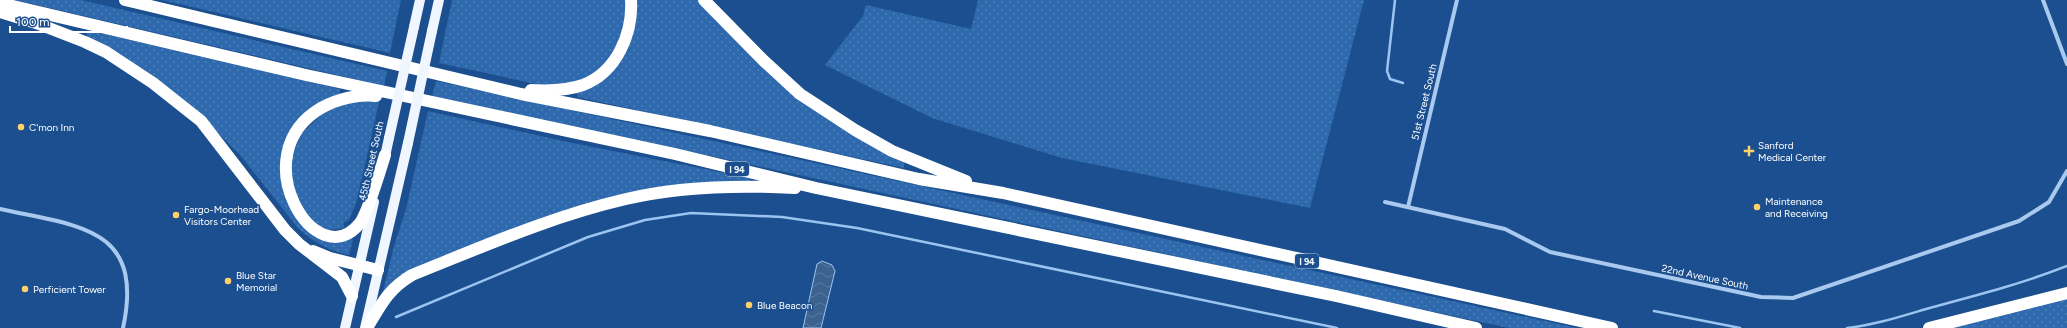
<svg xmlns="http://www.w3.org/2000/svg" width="2067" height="328" font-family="Figtree,sans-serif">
<defs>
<pattern id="grass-dots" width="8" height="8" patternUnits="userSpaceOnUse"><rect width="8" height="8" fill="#2e69ad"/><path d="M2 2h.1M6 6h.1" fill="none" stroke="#4d80b9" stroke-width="1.8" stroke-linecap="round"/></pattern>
<pattern id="water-waves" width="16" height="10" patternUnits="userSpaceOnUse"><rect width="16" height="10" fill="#3c6290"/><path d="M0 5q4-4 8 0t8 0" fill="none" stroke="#597aa1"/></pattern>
</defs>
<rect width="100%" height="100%" fill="#1b4f8f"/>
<path fill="url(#grass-dots)" d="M16,0H81L387,71L384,86Z
M162,0H401L390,53Z
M452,0H625V33L604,65L587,79L550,87L439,63Z
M636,0H699L761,66L799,99L904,161V168L577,97V92C621,77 636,45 636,0Z
M978,0H1364L1310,208L1062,158L932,118L825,65L863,16L866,5L971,29Z
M87,30L340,89V94C332,97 322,100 315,105C277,131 270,183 297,219C302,227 313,238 323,239C331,240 342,237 350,236L353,239L349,255C327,250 315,243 298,228L240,155L195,110L99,42L87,36Z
M436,81L1577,328H1509L432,96Z
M361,101L379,102L357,201L349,220L343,223L345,228L329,230L318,226L297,202L290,164L300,135L330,107Z
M428,111L568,142L750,178V184L677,186L406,272L396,278L383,292L394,246L406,209Z
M2067,298V328H1944Z"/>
<path fill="url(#water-waves)" stroke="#9cc4f0" d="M822,261L832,265L835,271L821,328H803L817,264Z"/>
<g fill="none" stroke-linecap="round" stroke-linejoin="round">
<path stroke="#9cc4f0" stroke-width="2.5" d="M1395,0L1387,71L1390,79L1403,83
M1654,311L1740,328
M396,317L588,237L645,220L691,213L782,217L857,228L1337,328
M1847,328C1876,325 1905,315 1933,307C1978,295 2024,283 2067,266"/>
<path stroke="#a9c9ee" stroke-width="4" d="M2043,0L2067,64
M1385,202L1505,229L1550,252L1761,297L1793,298L2019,221L2049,202L2067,171
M1408,207L1457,0
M0,209C77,226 145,226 123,328"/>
<path stroke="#f0f6ff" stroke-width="10" d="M414,27L420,0
M432,31L439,0
M384,161L389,138
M345,328L374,202
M365,328L408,143"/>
<path stroke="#fff" stroke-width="12" d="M125,0L521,94L710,131L919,179L1003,193L1612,328
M704,0L764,61L800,94L855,130L892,151L966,181
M0,3L306,75L675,154L816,188L1336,296L1476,328
M0,12L36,23L85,42L106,52L153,83L201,121L285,230L299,244L342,277L352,296
M531,90C549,91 566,91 583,85C617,72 633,33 631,0
M376,96C358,94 337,99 321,108C241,155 317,278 360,223C368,212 380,171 385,155
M313,251L330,258L378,270
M367,328C381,305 388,289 412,275C482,247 552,216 626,199C681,186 739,185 795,188
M1929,328L2067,293"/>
<path stroke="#f0f6ff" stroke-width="10" d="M389,138L414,27
M408,143L432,31"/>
</g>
<g fill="#ffd166" stroke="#1b4f8f" stroke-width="1.5">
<circle cx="21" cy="127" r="4"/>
<path d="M1747 145h4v4h4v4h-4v4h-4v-4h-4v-4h4z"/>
<circle cx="1757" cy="207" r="4"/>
<circle cx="176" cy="215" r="4"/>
<circle cx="228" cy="281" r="4"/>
<circle cx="25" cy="289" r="4"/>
<circle cx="749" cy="305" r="4"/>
</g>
<g text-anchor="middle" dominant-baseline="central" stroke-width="3.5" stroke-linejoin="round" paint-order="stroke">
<g fill="#1b4f8f" stroke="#bbcadd" stroke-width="1">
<rect x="725" y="162" width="24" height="14" rx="3"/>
<rect x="1295" y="254" width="24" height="14" rx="3"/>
</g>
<g font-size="9" font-weight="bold" fill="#fff">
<text x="737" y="169">I 94</text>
<text x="1307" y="261">I 94</text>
</g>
<g font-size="10" fill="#fff" stroke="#1b4f8f">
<text transform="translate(1424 102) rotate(-76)">51st Street South</text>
<text transform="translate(371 161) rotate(-77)">45th Street South</text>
<text transform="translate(1705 277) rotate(12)">22nd Avenue South</text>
</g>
<g font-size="10" fill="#fff" stroke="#1b4f8f" text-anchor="start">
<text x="29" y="127">C'mon Inn</text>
<text x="1758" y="145">Sanford<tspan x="1758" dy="12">Medical Center</tspan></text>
<text x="1765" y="201">Maintenance<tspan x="1765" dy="12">and Receiving</tspan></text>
<text x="184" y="209">Fargo-Moorhead<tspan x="184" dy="12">Visitors Center</tspan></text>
<text x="236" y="275">Blue Star<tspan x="236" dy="12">Memorial</tspan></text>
<text x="33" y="289">Perficient Tower</text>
<text x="757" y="305">Blue Beacon</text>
</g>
</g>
<path d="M10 26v6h117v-6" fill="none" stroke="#ffffff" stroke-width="2"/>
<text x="16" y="26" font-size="12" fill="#ffffff" stroke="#1b4f8f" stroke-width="3" paint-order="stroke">100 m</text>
</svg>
